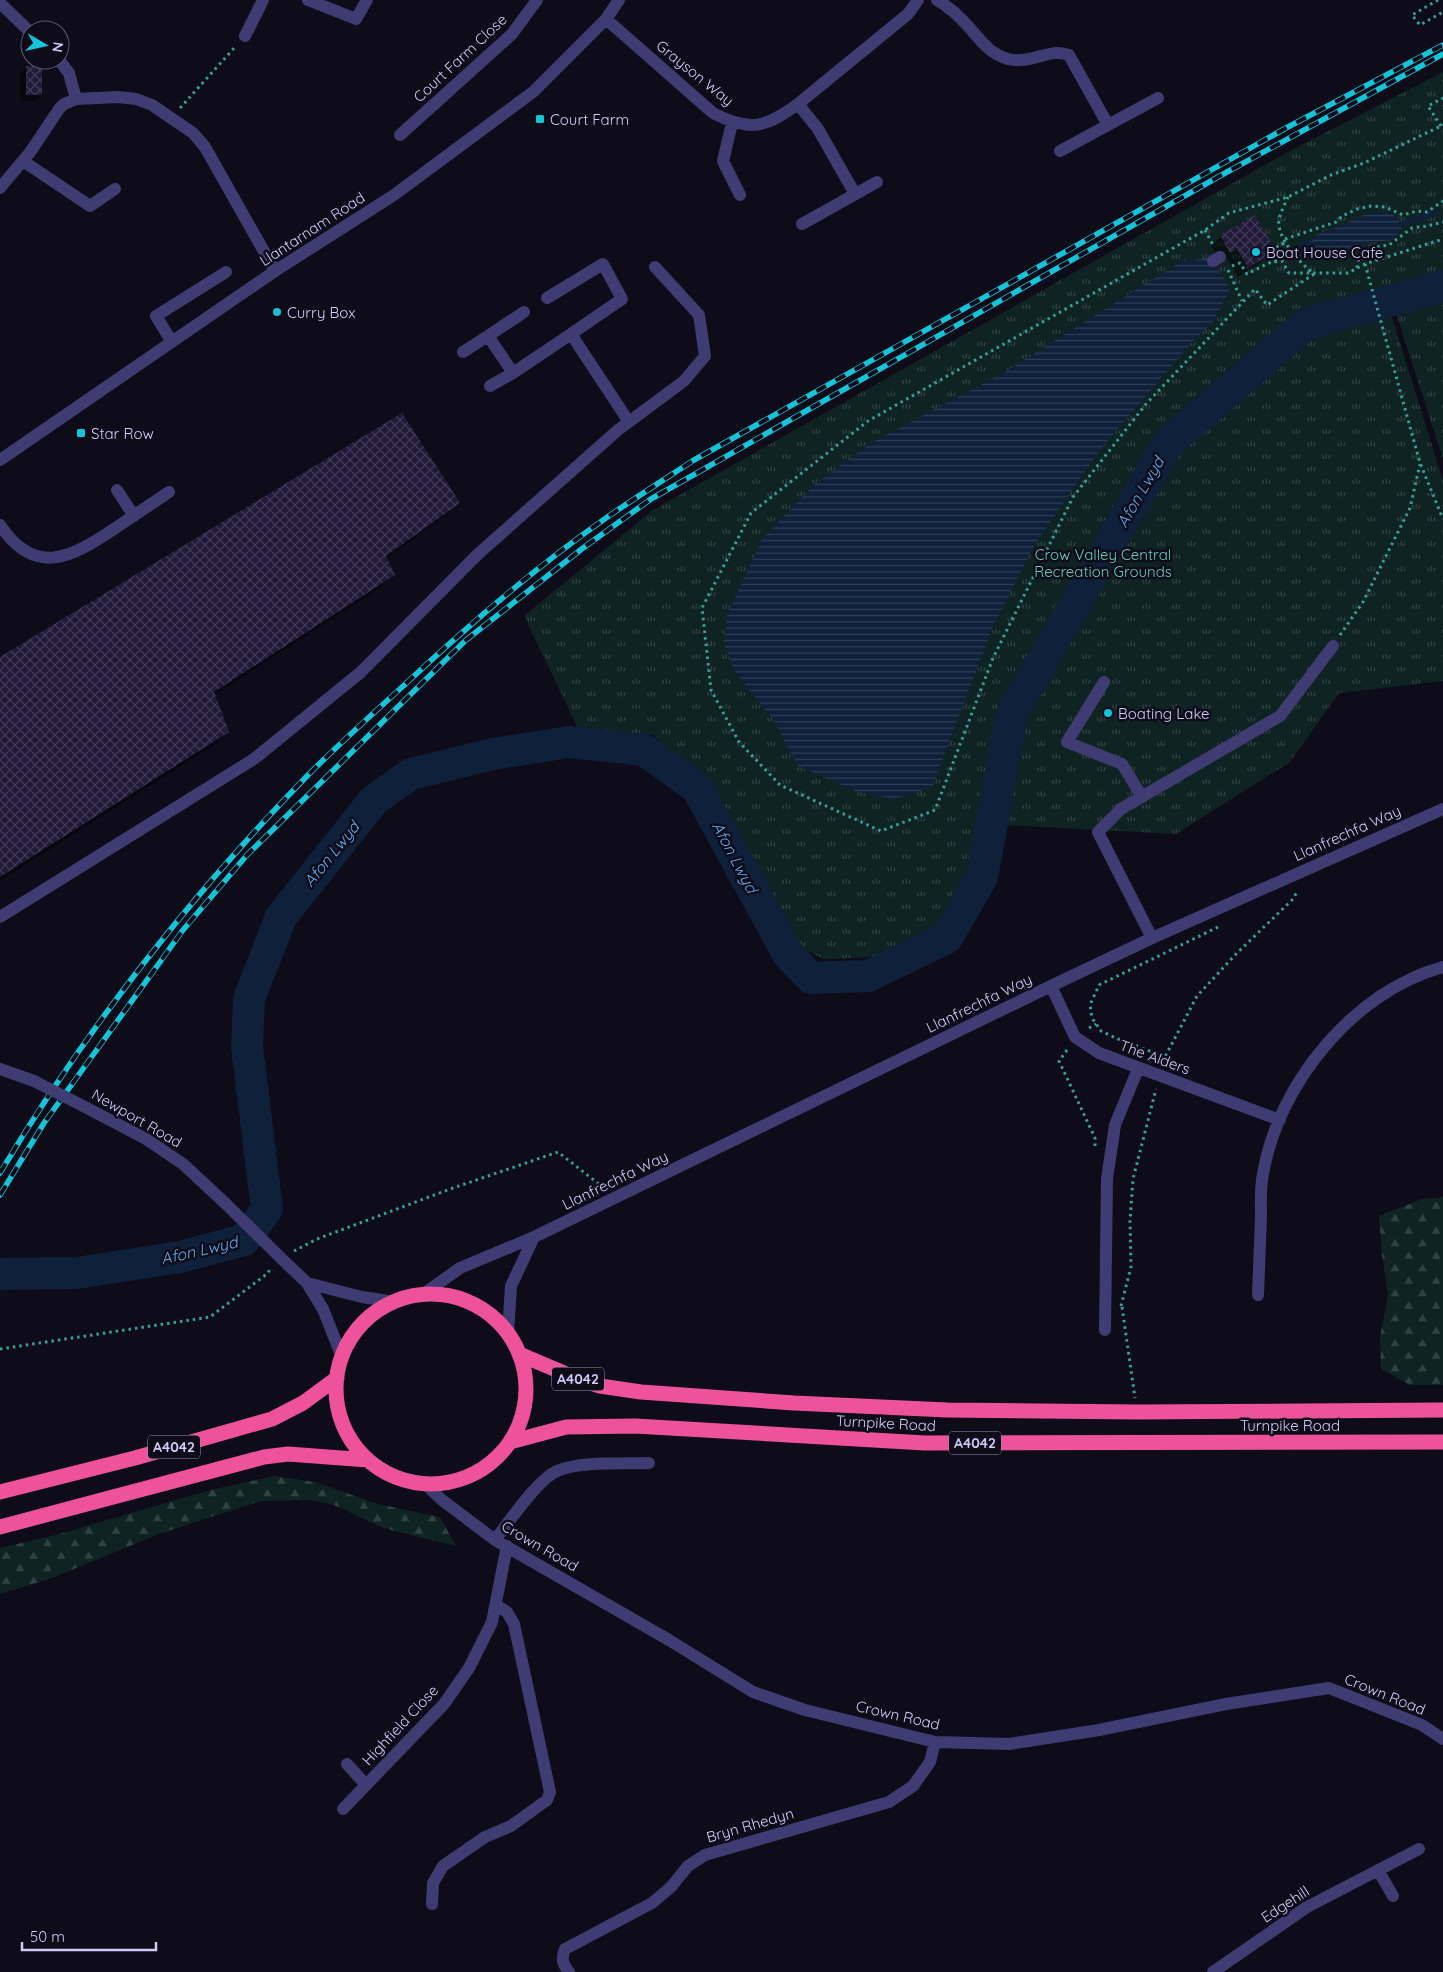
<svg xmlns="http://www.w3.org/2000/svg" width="1443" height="1972" font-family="Quicksand,sans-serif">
<defs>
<pattern id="grass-tufts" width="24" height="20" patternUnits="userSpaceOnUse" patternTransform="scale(1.25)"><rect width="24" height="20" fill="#102323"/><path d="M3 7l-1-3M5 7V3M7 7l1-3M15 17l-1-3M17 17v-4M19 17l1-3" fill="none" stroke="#324244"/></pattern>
<pattern id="forest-firs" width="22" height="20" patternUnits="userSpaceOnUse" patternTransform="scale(1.25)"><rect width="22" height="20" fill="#102323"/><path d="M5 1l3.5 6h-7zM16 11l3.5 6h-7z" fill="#324244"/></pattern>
<pattern id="water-rules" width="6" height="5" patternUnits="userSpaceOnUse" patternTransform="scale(1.25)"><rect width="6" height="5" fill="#0f203b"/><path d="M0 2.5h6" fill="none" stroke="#313f58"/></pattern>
<pattern id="building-cross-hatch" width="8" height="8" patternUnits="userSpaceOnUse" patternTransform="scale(1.25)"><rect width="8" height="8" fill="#211a39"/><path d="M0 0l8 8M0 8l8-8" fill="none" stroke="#403a57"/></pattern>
</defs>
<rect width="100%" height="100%" fill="#0f0c1a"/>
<path fill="url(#grass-tufts)" d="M1443,72V273L1384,292L1443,481V681L1339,693L1290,762L1176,834L985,824L974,880L944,931L879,957L823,959L792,942L716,793L653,735L578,728L524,616L653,510L1286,153Z
M1443,301V459L1396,313Z"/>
<path fill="url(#forest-firs)" d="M1443,1197V1385H1410L1381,1369L1380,1337L1388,1295L1382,1255L1379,1216L1422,1199Z
M274,1476L315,1482L378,1504L440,1517L456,1546L383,1528L334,1505L311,1500L261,1501L159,1534L52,1578L0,1594V1548L56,1535L211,1490Z"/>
<path fill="url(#water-rules)" d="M1382,211C1393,213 1401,218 1402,229L1392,240C1385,241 1374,241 1368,244C1353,250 1338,255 1322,258L1312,248C1312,245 1311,240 1314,237C1319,231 1328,231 1335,228C1353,221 1362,213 1382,211Z
M1212,258L1230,289L1213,322L1193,341L1099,451L1035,544L992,629L932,787L894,799L858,792L798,766L772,718L735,672L724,644L727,615L762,539L814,485L871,443L1005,372L1185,259L1187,261Z"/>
<path fill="#0007" d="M27,67L41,94L34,101H20V73Z
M1221,236L1272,246L1265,252L1267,255L1258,265L1238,277L1227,258L1220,262L1211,246Z
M459,503L445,516L386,558L393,575L380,588L214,695L228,732L214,745L0,881V659Z"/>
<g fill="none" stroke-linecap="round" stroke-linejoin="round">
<path stroke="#0f203b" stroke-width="5.5" d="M1401,224L1437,213
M1300,245L1307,243L1312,245"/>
<path stroke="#0f203b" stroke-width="32" d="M0,1274L77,1273L180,1257L244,1240L267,1209L247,1047L249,999L281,917L374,800L411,774L493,754L569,742L644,750L697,788L788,954L811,978L868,976L947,938L982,877L1012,713L1169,442L1306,324L1443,286"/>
</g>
<path fill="url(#building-cross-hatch)" d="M26,66H42V95H26Z
M1255,215L1273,246L1266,250L1269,255L1248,268L1237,249L1230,253L1220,235Z
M402,413L460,503L386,556L395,575L214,692L229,732L0,877V657Z"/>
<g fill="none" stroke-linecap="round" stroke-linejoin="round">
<path stroke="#38a09b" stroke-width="3" stroke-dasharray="2.5 4" stroke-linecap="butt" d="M1438,0L1412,15L1420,25L1443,12
M180,108L236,46
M1441,126L1428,106L1443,98
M1288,197C1285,204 1281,211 1279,219C1276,238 1300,263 1314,274
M1205,230L1213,245
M1285,239L1336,222L1342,216L1357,209L1371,206L1385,207L1403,215L1417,211L1427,212L1443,201
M1276,262L1270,251L1286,242
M1365,264L1420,463L1443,519
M1232,266L1240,263L1247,274L1271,262L1282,261L1289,273H1348L1365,264L1443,239
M1357,268L1359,256L1376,247L1389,245L1412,228L1427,226L1443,222
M1228,270L1242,301
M1314,274L1267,305L1255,289L1146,404L1073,497L993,658L935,810L881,831L780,785L739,742L711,690L702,608L751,513L868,421L1205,230L1229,213L1288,197L1331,175L1364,163L1443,125
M1340,635L1363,602L1410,508L1420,464
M1218,927L1099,985L1090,1005L1092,1018L1101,1031L1118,1039L1165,1057L1197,996L1236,954L1293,899L1298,890
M1089,1028L1096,1024
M1067,1050L1059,1061L1095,1138V1150
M294,1251L317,1239L453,1188L558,1152L604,1188
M1121,1306L1131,1267L1130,1221L1133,1179L1156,1089
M1122,1307L1135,1398
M0,1349L210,1317L268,1273L271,1267"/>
<path stroke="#3f3c74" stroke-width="12" d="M308,0L356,19L367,0
M937,0C949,7 958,15 967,25C980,39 989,54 1008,59C1031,65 1050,47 1069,55L1108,125
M0,3L30,32
M606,19L713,113C750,132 765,128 798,104L908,14L918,0
M245,36L263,0
M59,60L69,73L76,99
M798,104L818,129L855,194
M732,123L723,161L740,195
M400,135L512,34L537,0
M1060,151L1158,98
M23,161L90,206L115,189
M0,188L31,151L59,109L64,104L76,99L118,97L136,99L152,105L193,133L205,147L275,271
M802,224L877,182
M1213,261L1220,257
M547,298L603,264L622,299L571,334
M524,312L488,336L513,373L571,334L629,422
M172,342L156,316L226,272
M463,352L488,336
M490,386L513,373
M0,460L275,271L394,195L533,92L606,19L619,0
M117,490L134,516
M0,525C35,578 72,557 114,529C132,517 151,504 169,492
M1104,682L1067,742L1122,764L1142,797
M0,917L254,759L361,672L478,554L618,430L684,381L705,356L699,315L655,267
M1152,938L1098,832L1121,809L1280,716L1333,646
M1051,986L1075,1037L1099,1053L1280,1120
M0,1069L34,1081
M87,1108L146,1139L183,1164L226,1204
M284,1261L307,1283L323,1309L342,1357
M307,1283L362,1297L395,1302
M422,1295L460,1268L534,1237L1051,986L1152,938L1443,809
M1258,1295C1259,1269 1260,1242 1261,1216C1261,1202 1260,1187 1263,1174C1278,1084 1354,991 1443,967
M1105,1330L1107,1179L1115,1125L1138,1069
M508,1333L511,1286L534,1237
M425,1484L442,1500L495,1540L669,1640L753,1692L805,1710L935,1742L1009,1744L1099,1730L1226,1704L1329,1688L1422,1725L1443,1739
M495,1540C509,1522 538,1479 557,1471C581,1461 622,1464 649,1463
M347,1764L366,1785
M343,1809L444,1704L469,1668L492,1622L507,1546
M1378,1870L1393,1896
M432,1904L433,1883L443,1866L485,1837L511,1826L547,1800L550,1792L514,1624L507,1612L496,1605
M569,1972C562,1963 561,1959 565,1949L652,1903L671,1887L688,1866L705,1855L889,1802L913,1786L930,1762L935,1742
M1213,1972L1307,1907L1419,1849"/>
<path stroke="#ed529a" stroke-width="15" d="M336 1389a95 95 0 1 1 190 0a95 95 0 1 1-190 0Z
M519,1354L578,1379L600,1386L641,1392L794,1403L947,1410L1139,1412L1443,1410
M510,1442L566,1427L635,1426L925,1443L1443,1442
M0,1492L135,1458L272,1419L303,1403L337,1378
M0,1527L264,1457L288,1454L368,1460"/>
<g stroke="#16c4da" stroke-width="5.5">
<path id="rail" d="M0,1173C86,1029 191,895 308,775C338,745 369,717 400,689C465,628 533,569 606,518C635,498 665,479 694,460L1286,128L1443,45
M0,1195L44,1123L183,930L247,855L466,640L583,548L651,499L1218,177L1443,54"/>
</g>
<use href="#rail" stroke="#0f0c1a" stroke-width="4" stroke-dasharray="11" stroke-linecap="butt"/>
<path stroke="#3f3c74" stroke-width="12" d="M34,1081L87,1108
M226,1204L284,1261"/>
</g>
<g fill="#16c4da" stroke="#0f0c1a" stroke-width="2">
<rect x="535" y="114" width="10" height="10" rx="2.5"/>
<circle cx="1256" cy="252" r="5"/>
<circle cx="277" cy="312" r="5"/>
<rect x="76" y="428" width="10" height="10" rx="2.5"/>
<circle cx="1108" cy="713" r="5"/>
</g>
<g text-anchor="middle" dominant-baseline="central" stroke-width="5" stroke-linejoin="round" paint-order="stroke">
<g fill="#0f0c1a" stroke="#9691b7" stroke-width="1">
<rect x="552" y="1367.5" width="52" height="23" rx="4"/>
<rect x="949" y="1431.5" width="52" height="23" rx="4"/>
<rect x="148" y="1435.5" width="52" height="23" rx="4"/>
</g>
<g font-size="14" font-weight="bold" fill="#d0cafa">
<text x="578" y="1379">A4042</text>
<text x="975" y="1443">A4042</text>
<text x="174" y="1447">A4042</text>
</g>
<g font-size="15" fill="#d0cafa" stroke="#0f0c1a">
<text transform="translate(460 58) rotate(-43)">Court Farm Close</text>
<text transform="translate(695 73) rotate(39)">Grayson Way</text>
<text transform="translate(312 229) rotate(-33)">Llantarnam Road</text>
<text transform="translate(1347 833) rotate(-24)">Llanfrechfa Way</text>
<text transform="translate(979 1003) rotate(-26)">Llanfrechfa Way</text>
<text transform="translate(1155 1057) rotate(20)">The Alders</text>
<text transform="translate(137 1118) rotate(30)">Newport Road</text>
<text transform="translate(615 1180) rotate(-26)">Llanfrechfa Way</text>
<text transform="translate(886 1423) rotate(3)">Turnpike Road</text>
<text x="1290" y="1425">Turnpike Road</text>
<text transform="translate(540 1546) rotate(30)">Crown Road</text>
<text transform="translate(1385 1694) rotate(22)">Crown Road</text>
<text transform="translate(898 1715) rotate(13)">Crown Road</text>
<text transform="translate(400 1725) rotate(-47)">Highfield Close</text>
<text transform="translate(750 1825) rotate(-16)">Bryn Rhedyn</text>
<text transform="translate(1285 1904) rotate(-33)">Edgehill</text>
</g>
<g font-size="15" fill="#d0cafa" stroke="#0f0c1a" text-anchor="start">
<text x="550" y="119">Court Farm</text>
<text x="1266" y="252">Boat House Cafe</text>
<text x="287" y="312">Curry Box</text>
<text x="91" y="433">Star Row</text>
<text x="1118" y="713">Boating Lake</text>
</g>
<g font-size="15" fill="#5fd1b6" stroke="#0f0c1a">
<text x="1103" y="554">Crow Valley Central<tspan x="1103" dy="17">Recreation Grounds</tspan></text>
</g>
<g font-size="16" font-style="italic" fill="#63adef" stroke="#0f0c1a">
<text transform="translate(1140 492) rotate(-60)">Afon Lwyd</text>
<text transform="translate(331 854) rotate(-51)">Afon Lwyd</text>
<text transform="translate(735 857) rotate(62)">Afon Lwyd</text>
<text transform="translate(199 1250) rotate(-13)">Afon Lwyd</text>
</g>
</g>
<g transform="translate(45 45) rotate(99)"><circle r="24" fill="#0f0c1a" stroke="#5c5874"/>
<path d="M0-4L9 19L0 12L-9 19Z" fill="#16c4da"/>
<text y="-8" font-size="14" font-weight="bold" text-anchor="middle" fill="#d0cafa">N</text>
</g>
<path d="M22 1942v8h134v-8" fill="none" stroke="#d0cafa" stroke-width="2.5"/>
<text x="30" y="1942" font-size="15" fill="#d0cafa" stroke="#0f0c1a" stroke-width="4" paint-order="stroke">50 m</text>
</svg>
